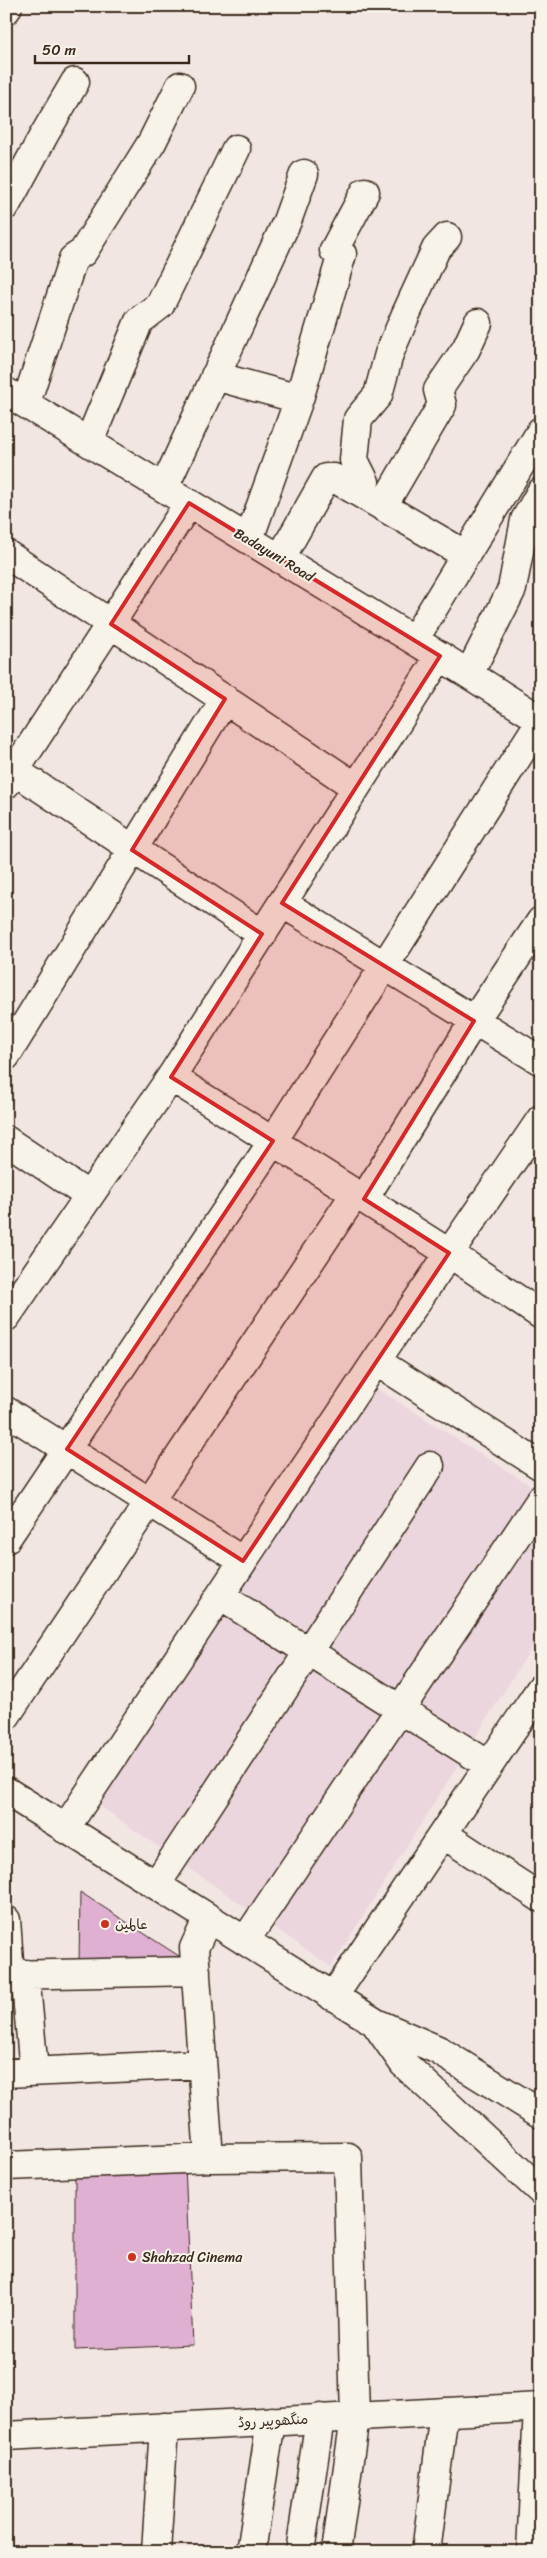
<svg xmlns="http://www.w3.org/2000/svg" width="547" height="2558" font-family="Sriracha,'Playpen Sans Arabic',sans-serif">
<rect width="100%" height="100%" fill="#f2e6e3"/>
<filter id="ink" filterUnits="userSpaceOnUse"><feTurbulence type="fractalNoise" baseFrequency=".02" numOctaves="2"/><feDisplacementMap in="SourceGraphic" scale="10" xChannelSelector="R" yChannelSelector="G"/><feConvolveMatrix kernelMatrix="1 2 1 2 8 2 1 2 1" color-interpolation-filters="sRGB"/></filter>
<g filter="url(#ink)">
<path fill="#ecd6de" d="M370,1384L541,1492V1633L331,1967L94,1802Z"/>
<path fill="#dfb0d1" stroke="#3b2a1e" d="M80,1892L179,1956L181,1966L79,1965Z
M185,2165L193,2345L75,2350V2168Z"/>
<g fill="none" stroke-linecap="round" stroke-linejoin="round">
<g stroke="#3b2a1e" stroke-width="31">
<path id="minor" d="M6,10L8,6
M6,205L44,135L75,82
M215,376L299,399
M6,392L440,656L541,720
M26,403L73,259L83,252L152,142L180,86
M89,442L139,321L160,305L236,149
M164,488L287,221L304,174
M361,493L365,482L354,460L358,419L378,395L389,354L406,314L436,249L447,237
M383,506L442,405L438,390L466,349L478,323
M249,539L299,399L342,254L334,250L365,192
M6,554L356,787
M280,559L326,478H334L466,555
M414,640L541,431
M469,674L512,589L525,520L541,492
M6,765L262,934
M6,784L189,503
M282,903L541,1061
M6,1056L225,699
M171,1077L449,1253L541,1315
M6,1140L89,1196
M364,1199L474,1021L541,921
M6,1317L171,1077L440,656
M376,1361L541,1466
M6,1411L243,1561
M6,1539L273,1141L541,720
M220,1596L489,1765
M6,1716L355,1194
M6,1791L376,2023L438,2050L541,2114
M65,1829L376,1361L541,1119
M443,1834L541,1898
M156,1885L430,1466
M208,1918L194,1948L209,2158
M6,1920L10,1975
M245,1941L541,1499
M25,1974L34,2071
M6,1975L196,1971
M333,1997L541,1688
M376,2024L404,2064L541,2191
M6,2073L202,2064
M6,2166L209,2158L348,2157L355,2417L336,2552
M156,2552L164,2427
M251,2552L271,2421
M300,2552L320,2418
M426,2552L444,2412
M531,2552L538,2408"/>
</g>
<g stroke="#3b2a1e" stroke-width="31">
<path id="major" d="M6,2436L541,2407"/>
</g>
<use href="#minor" stroke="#f7f3e8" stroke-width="28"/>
<use href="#major" stroke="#f7f3e8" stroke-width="28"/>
</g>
</g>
<path fill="#d62828" fill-opacity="0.2" stroke="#d62828" stroke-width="4" stroke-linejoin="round" d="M189,503L440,656L282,903L474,1021L364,1199L449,1253L243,1561L67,1449L273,1141L171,1077L262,934L132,850L225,699L111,624Z"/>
<g fill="#c8321e" stroke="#f7f3e8" stroke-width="2">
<circle cx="105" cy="1924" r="5"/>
<circle cx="132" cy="2257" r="5"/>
</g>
<g text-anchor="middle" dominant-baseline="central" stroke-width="4" stroke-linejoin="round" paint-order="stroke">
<g font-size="14" fill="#3b2a1e" stroke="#f7f3e8">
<text transform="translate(274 555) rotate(31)">Badayuni Road</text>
<text transform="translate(273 2421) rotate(-3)">منگھوپیر روڈ</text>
</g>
<g font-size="14" fill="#3b2a1e" stroke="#f7f3e8" text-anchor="start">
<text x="115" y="1924">عالمین</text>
<text x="142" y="2257">Shahzad Cinema</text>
</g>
</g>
<rect width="547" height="2558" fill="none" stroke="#f7f3e8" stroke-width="25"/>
<rect x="12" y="12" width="522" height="2533" fill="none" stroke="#3b2a1e" stroke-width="2" filter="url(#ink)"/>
<path d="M35 55v8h154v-8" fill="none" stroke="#3b2a1e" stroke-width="2.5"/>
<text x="42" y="55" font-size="15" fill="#3b2a1e" stroke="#f7f3e8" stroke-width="4" paint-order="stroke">50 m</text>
</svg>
